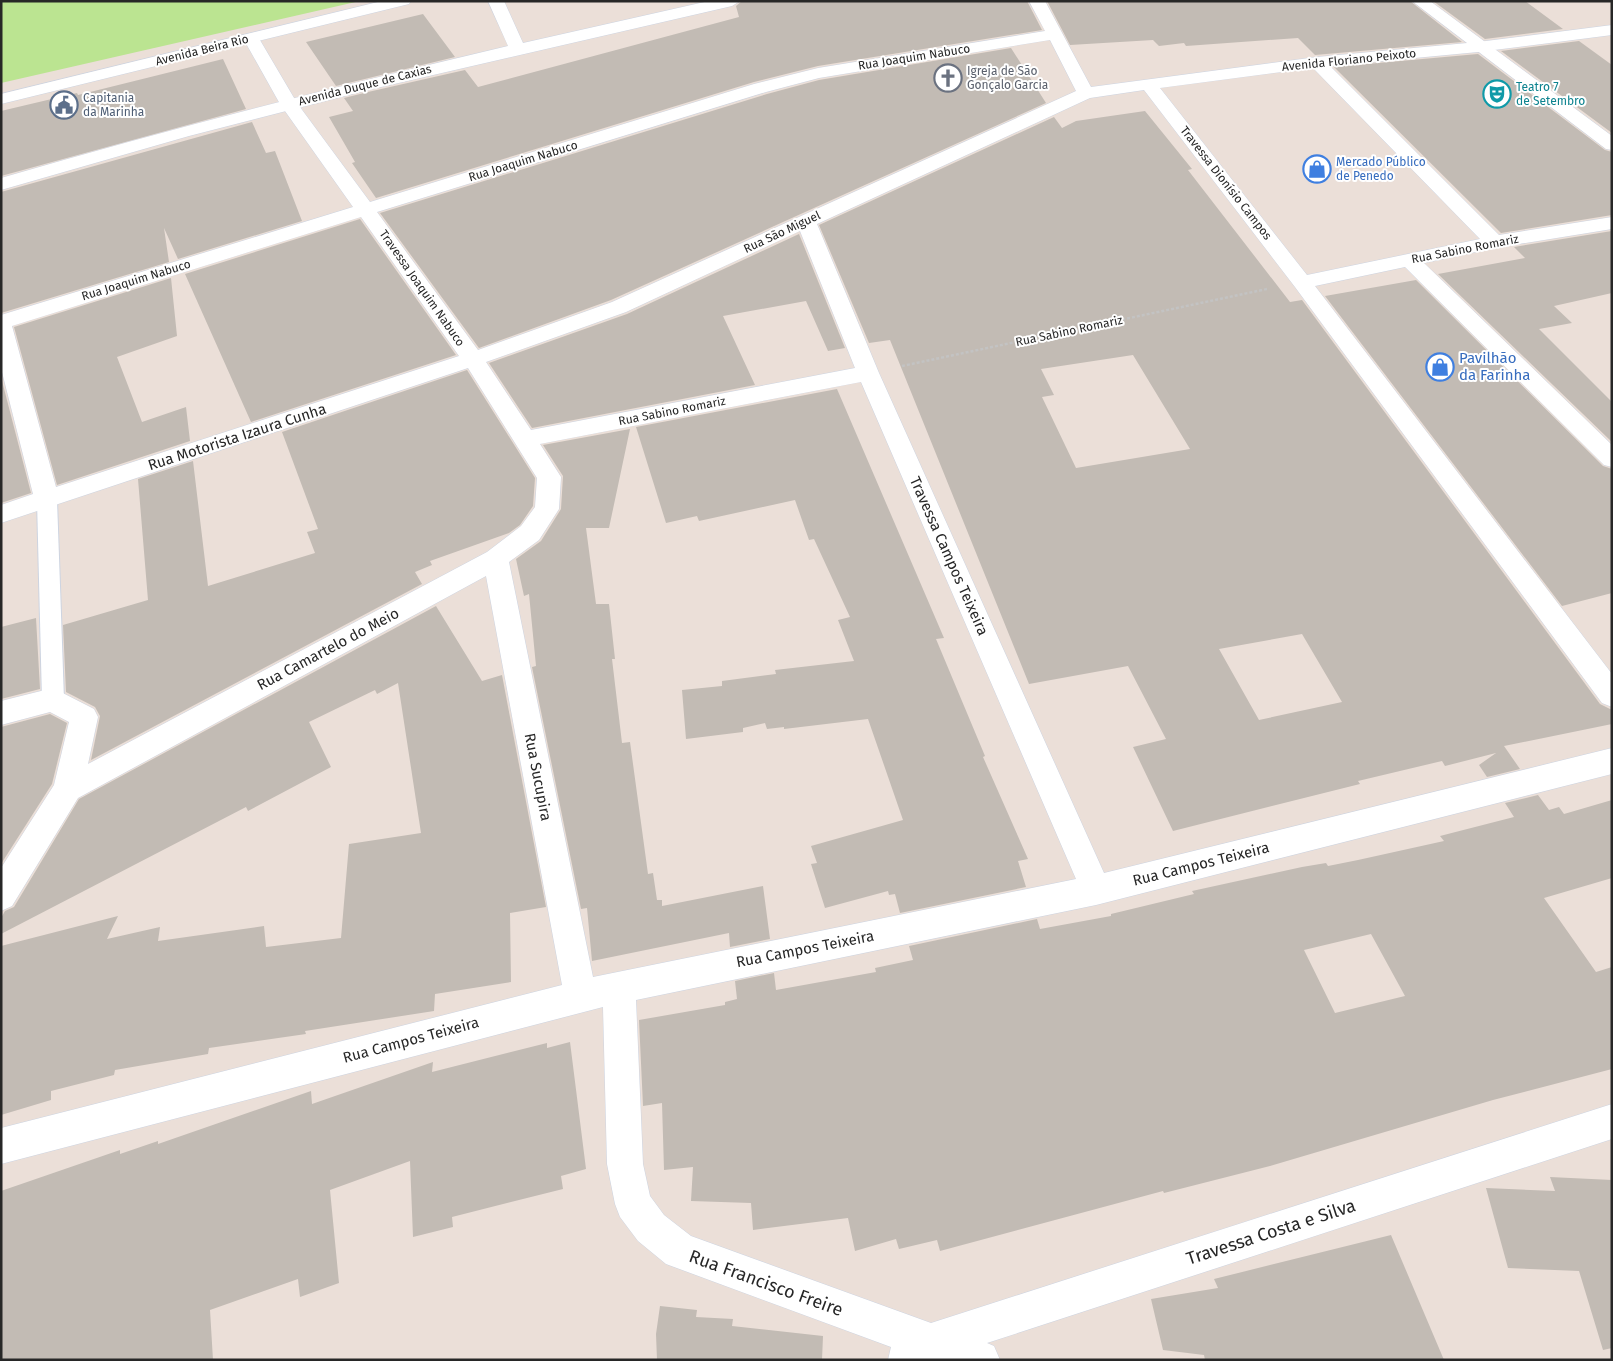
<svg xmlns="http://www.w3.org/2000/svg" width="1613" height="1361" font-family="'Fira Sans',sans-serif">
<rect width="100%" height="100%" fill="#ebdfd8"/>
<path fill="#bbe491" d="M1,1H360L1,83Z"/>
<path fill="#c2bbb4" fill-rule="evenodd" d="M742,1H1027L1042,30L818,66L754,82L376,198L352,163L355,162L329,117L353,111L344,98L368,92L465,70L478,87L739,17L736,6Z
M1047,1H1410L1462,42L1315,55L1298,38L1186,46L1184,43L1159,46L1153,40L1070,45Z
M1433,1H1525L1563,29L1485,39Z
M423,14L455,57L336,86L306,42Z
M1579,41L1612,65V133L1501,51Z
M1011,48L1046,103L611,300L479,348L380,213L767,94L819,80Z
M1478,54L1605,150L1612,152V215L1501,233L1334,67Z
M223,59L246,109L1,176V111L77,93L78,95Z
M1145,111L1192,169L1188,170L1290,302L1302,300L1600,704L1612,710V724L1504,746L1520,769L1487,777L1479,765L1496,753L1445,766L1442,761L1358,781L1360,784L1173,831L1133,747L1166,739L1128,666L1029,684L890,340L869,343L819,225L1054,117L1062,128L1076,121ZM1133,355L1190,449L1076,468L1042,397L1054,395L1041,369ZM1302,634L1342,702L1259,720L1219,649Z
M252,122L266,153L275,151L302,221L178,259L164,228L169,262L1,313V192Z
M360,219L456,355L251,422L185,274Z
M1612,231V293L1554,306L1572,323L1539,329L1612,402V442L1438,274L1525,258L1514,247Z
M799,234L845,348L828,351L806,301L723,316L755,385L532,428L489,363L627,314Z
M171,278L177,336L117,357L142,422L186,407L190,441L57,485L14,327Z
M1416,280L1603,466L1612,469V593L1562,606L1325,296Z
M467,370L535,478L533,506L520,525L509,533L430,561L432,565L415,572L422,584L91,760L100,716L95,707L66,692L63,625L148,600L138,479L193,461L208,586L315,553L307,532L318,529L282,432Z
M1,377L31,493L1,503Z
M837,389L944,638L936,639L985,756L983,757L1028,859L1018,861L1026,887L900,913L895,894L889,895L888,891L825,908L811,864L817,863L811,846L903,820L868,719L784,729V727L767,729L765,723L743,728V732L686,739L682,690L722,686V681L776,674L775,670L854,661L838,620L850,617L814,539L809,540L795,500L699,521L697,516L666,523L636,427Z
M630,429L609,528H586L596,604H609L615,659H612L622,743L630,742L648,874L653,873L657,900H662V906L763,886L770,939L730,947L729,933L592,961L587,908L581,909L532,667L536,666L529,594L524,596L516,559L541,541L561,509L563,476L543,445Z
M436,606L482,681L502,675L546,907L510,913L511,982L435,994L434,1011L305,1031L306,1034L209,1048L208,1054L115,1070L114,1075L51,1091V1100L1,1115V946L118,916L107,939L160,927L158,941L264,926L266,947L341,938L349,844L421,833L398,683L377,694L375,690L309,722L331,767L248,811L246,807L1,934V918L5,911L14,907L79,799Z
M36,618L40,689L1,699V627Z
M50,714L67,723L52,784L1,864V727Z
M1538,795L1549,810L1559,807L1564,814L1612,800V878L1544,898L1596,972L1612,967V1069L1493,1100L1270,1166L1164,1193L1163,1191L940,1251L937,1240L899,1249L896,1239L855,1251L848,1218L753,1230L751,1203L691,1201L693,1167L664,1170L662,1103L643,1106L639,1020L725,1005V1002L737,999L735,981L774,973L776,990L876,972L875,968L913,960L909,946L1037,919L1040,929L1111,916V914L1194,894L1192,891L1302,867L1326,863L1328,866L1358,860L1444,841L1440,836L1514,817L1505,803ZM1371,934L1405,996L1335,1013L1304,950Z
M570,1042L586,1169L561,1176L563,1189L452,1217L453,1227L413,1237L410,1161L330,1190L339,1283L300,1297L298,1279L210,1310L213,1360H1V1191L120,1150V1154L158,1141V1144L311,1091L312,1104L433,1062L432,1072L547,1043V1048Z
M1550,1177L1612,1180V1348L1603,1350L1579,1271L1508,1268L1486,1188L1555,1191Z
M1391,1235L1444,1360H1205L1204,1355L1163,1350L1151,1299L1218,1288L1214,1279Z
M660,1306L697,1310L696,1317L733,1319L732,1326L823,1336L822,1360H657L656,1334Z"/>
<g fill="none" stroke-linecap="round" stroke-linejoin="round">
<g stroke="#cdd4e1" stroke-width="2">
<path id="service" d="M47,493L54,495L57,500L64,700L61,707L53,710L45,707L42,700L37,500L40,495Z"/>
</g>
<g stroke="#cdd4e1" stroke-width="1">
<path id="minor" d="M1029,1H1045L1091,87L1317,57L1478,42L1612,25V35L1478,52L1330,66L1499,235L1612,217V229L1494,248L1424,263L1612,445V467L1604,465L1405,267L1315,286L1612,674V707L1602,703L1295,287L1144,90L1090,98L817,224L879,373L1104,873L1612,748V774L1096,905L636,1000L643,1164L650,1196L664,1215L691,1236L931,1323L1612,1104V1139L987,1343L994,1346L1000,1360H888L891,1347L666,1264L638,1241L620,1217L615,1204L607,1164L603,1007L1,1164V1128L562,985L486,576L78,798L12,906L1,911V868L54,785L69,722L50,712L1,725V701L53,688L94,709L98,717L88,764L487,552L521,526L535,507L537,478L468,368L1,523V505L33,494L1,368V315L353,207L280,104L243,38L245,35H257L297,103L370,202L754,84L818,68L1045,31ZM1050,40L1076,91L612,302L478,350L377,212L766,92L819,78ZM1313,68L1480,239L1307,275L1160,88ZM361,217L459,356L56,487L12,326ZM800,231L855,368L531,430L486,362L626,312ZM861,382L1076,879L593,977L509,562L539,540L559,509L561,477L540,444Z"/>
</g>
<g stroke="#cdd4e1" stroke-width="1">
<path id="secondary" d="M382,1H411L409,4L1,104V94Z
M488,1H504L523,43L709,1H740L732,6L368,90L189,136L1,190V178C169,129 338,86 508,46Z
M1412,1H1430L1612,136V150L1606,149Z"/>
</g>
<path stroke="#c3c3c3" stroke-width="2.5" stroke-dasharray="3 2" stroke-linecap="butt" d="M902,366L1267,289"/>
<use href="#service" fill="#fff" fill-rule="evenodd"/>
<use href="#minor" fill="#fff" fill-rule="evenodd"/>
<use href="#secondary" fill="#fff" fill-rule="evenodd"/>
</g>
<defs>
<g id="church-ring" transform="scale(1.4375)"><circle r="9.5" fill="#fff" stroke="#6b7280" stroke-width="1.5"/><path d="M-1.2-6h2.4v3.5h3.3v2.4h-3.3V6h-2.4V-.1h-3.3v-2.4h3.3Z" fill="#6b7280"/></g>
<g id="theatre-ring" transform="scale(1.4375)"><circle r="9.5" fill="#fff" stroke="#0f9aa8" stroke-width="1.5"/><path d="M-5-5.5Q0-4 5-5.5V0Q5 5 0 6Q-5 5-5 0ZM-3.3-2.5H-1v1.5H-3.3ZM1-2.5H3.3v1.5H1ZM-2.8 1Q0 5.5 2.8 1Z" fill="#0f9aa8"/></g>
<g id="civic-ring" transform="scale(1.4375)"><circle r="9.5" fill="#fff" stroke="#5c6f8a" stroke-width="1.5"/><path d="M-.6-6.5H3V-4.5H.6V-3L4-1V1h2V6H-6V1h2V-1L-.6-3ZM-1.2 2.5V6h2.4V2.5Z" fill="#5c6f8a"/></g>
<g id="shop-ring" transform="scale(1.4375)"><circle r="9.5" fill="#fff" stroke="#3f7fe0" stroke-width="1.5"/><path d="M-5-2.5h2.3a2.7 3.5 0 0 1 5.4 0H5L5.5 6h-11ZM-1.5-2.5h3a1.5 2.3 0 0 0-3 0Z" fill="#3f7fe0"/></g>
</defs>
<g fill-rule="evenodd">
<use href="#church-ring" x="948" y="78"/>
<use href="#theatre-ring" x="1497" y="94"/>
<use href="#civic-ring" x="64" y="105"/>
<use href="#shop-ring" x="1317" y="169"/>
<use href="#shop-ring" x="1440" y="367"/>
</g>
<g text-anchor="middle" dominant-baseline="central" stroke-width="4" stroke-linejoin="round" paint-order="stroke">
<g font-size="12" fill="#272727" stroke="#fff">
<text transform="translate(202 50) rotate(-14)">Avenida Beira Rio</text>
<text transform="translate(914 57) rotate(-9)">Rua Joaquim Nabuco</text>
<text transform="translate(1349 60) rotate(-6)">Avenida Floriano Peixoto</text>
<text transform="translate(365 85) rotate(-14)">Avenida Duque de Caxias</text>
<text transform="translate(523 161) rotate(-17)">Rua Joaquim Nabuco</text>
<text transform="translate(1226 183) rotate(52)">Travessa Dionísio Campos</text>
<text transform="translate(782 232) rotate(-25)">Rua São Miguel</text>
<text transform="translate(1465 249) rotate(-11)">Rua Sabino Romariz</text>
<text transform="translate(136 280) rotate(-17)">Rua Joaquim Nabuco</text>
<text transform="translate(422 288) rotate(55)">Travessa Joaquim Nabuco</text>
<text transform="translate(1069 331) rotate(-12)">Rua Sabino Romariz</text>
<text transform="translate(672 411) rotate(-11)">Rua Sabino Romariz</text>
</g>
<g font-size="12" fill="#5b616d" stroke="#fff" text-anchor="start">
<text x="967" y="71">Igreja de São<tspan x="967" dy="14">Gonçalo Garcia</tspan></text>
</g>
<g font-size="12" fill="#0d838f" stroke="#fff" text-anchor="start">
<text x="1516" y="87">Teatro 7<tspan x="1516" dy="14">de Setembro</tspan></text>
</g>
<g font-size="12" fill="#4e5e75" stroke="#fff" text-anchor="start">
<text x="83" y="98">Capitania<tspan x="83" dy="14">da Marinha</tspan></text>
</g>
<g font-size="12" fill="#366cbe" stroke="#fff" text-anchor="start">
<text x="1336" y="162">Mercado Público<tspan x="1336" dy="14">de Penedo</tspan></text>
</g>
<g font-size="15" fill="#366cbe" stroke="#fff" text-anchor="start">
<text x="1459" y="358">Pavilhão<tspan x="1459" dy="17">da Farinha</tspan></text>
</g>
<g font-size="15" fill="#272727" stroke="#fff">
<text transform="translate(237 437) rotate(-18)">Rua Motorista Izaura Cunha</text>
<text transform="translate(949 556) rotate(66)">Travessa Campos Teixeira</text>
<text transform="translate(328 649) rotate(-28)">Rua Camartelo do Meio</text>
<text transform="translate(538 777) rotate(79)">Rua Sucupira</text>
<text transform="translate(1201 864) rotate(-14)">Rua Campos Teixeira</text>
<text transform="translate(805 949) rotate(-11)">Rua Campos Teixeira</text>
<text transform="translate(411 1040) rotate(-15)">Rua Campos Teixeira</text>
</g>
<g font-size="18" fill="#272727" stroke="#fff">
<text transform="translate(1271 1232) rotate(-18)">Travessa Costa e Silva</text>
<text transform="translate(766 1283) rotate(20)">Rua Francisco Freire</text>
</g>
</g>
<rect width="1613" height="1361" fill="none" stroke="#272727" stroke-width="5"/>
</svg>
